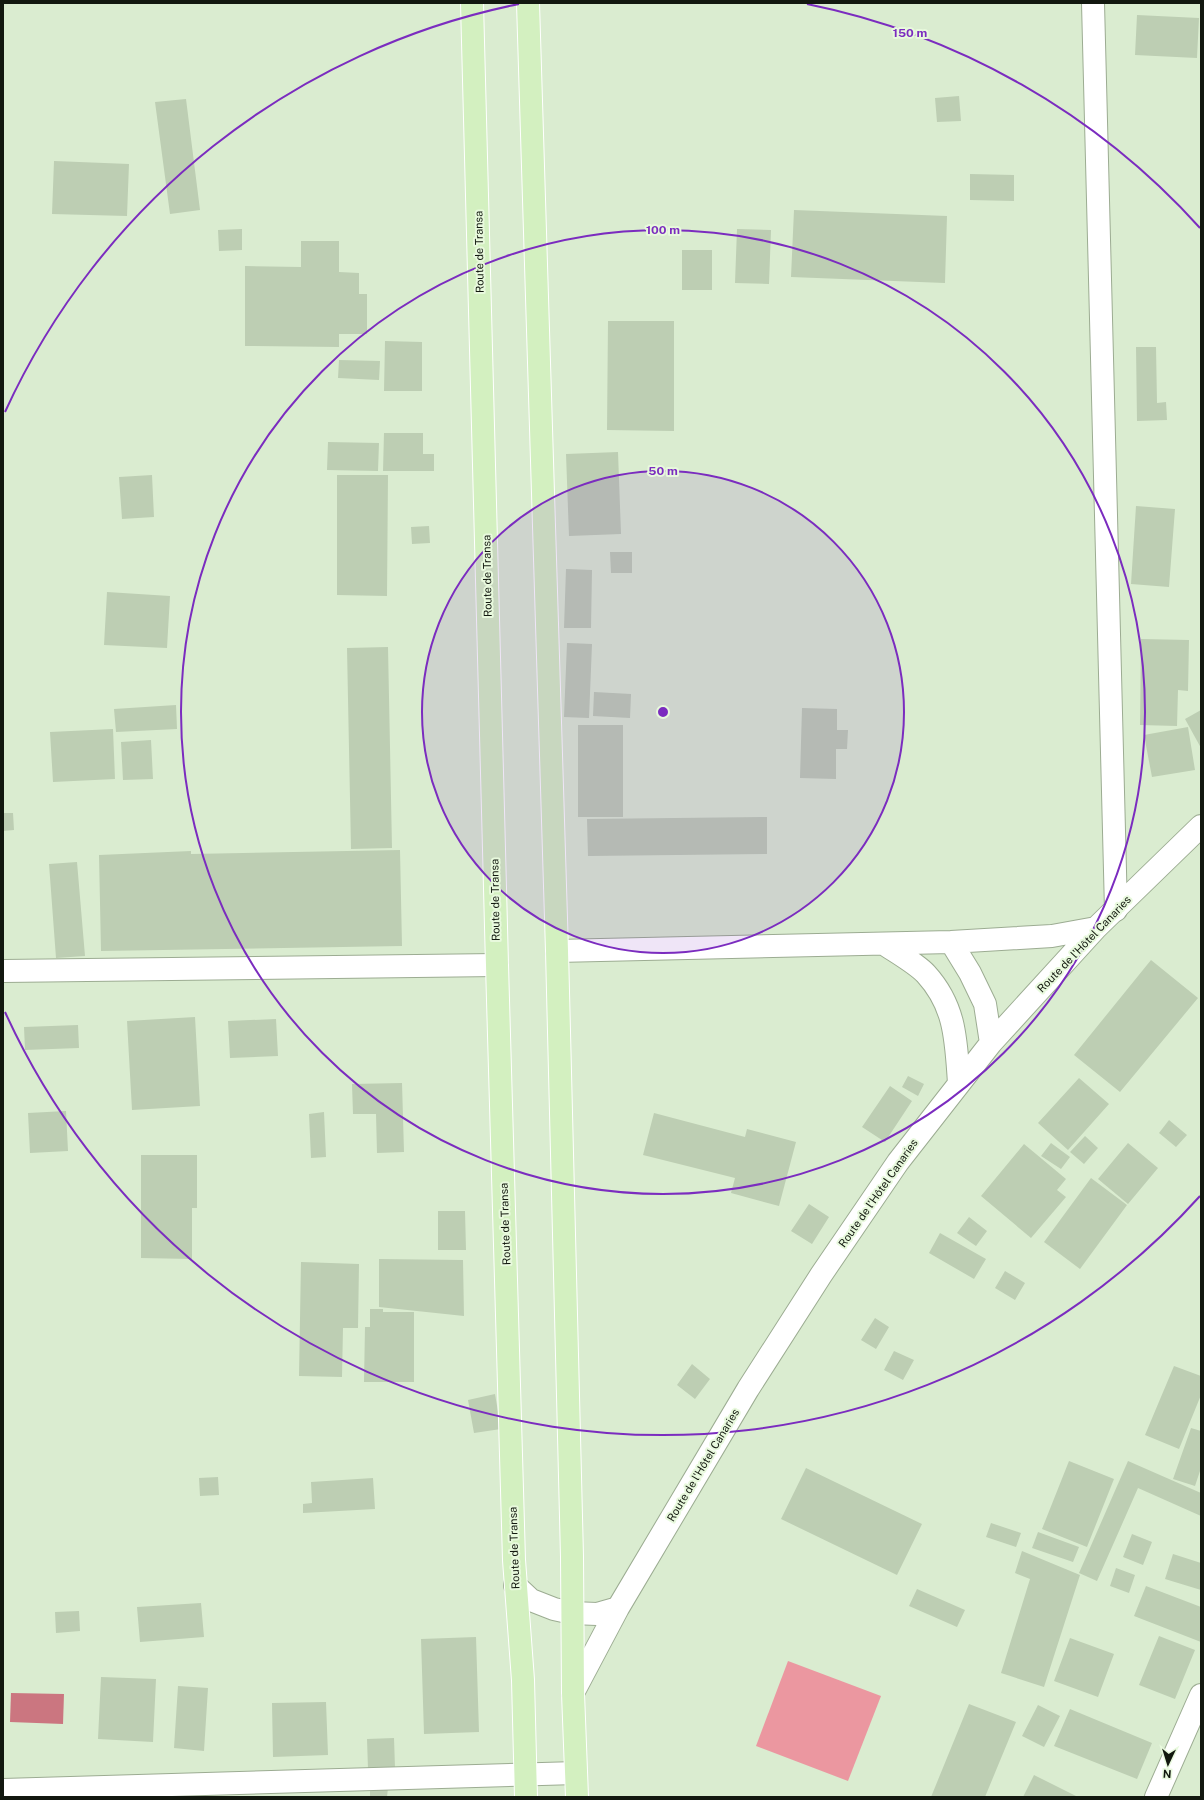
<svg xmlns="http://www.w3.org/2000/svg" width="1204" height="1800" font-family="'Public Sans',sans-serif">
<rect width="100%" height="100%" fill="#daecd0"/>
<path fill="#eb97a0" d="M788,1661L881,1696L848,1781L756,1746Z"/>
<path fill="#cb7680" d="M11,1693L64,1694L63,1724L10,1722Z"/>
<path fill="#bdceb3" d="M1137,15L1199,18L1197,58L1135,55Z
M959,96L961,121L937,122L935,98Z
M186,99L200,210L170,214L155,102Z
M54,161L129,164L127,216L52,214Z
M970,174L1014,175V201L970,200Z
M794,210L947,216L945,283L791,277Z
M242,229V250L219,251L218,230Z
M737,229L771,230L769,284L735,283Z
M301,241H339V272L359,273V294H367V334H339V347L245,346V266L301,267Z
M682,250H712V290H682Z
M608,321H674V431L607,430Z
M385,341L422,342V391H384Z
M1136,347H1156L1157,403L1166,402L1167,420L1137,421Z
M339,360L380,361L379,380L338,378Z
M384,433H423V454H434V471H383Z
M328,442L379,443L378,471L327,470Z
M618,452L621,534L569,536L566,454Z
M152,475L154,517L122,519L119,477Z
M337,475H388L387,596L337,595Z
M1136,506L1175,509L1169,587L1131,584Z
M429,526L430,543L412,544L411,527Z
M610,552H632V573H611Z
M566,569L592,570L591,628H564Z
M107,592L170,596L167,648L104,645Z
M1141,639L1189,640L1188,691L1178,690L1177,726L1140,725Z
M567,643L592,644L589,718L564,717Z
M388,647L392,848L351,849L347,648Z
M594,692L631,694L630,718L593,716Z
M176,705L177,729L116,732L114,709Z
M802,708L837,709V730H848L847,749H836V779L800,778Z
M1201,710V748L1185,719Z
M578,725H623V817H578Z
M1188,727L1195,770L1152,777L1144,735Z
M113,729L115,779L53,782L50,732Z
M151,740L153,779L123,780L121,742Z
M3,813H13L14,830L3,831Z
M767,817V854L588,856L587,819Z
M400,850L402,946L101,951L99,855L191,851V854Z
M77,862L85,956L56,958L49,864Z
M1151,960L1198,998L1120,1092L1074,1055Z
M195,1017L200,1106L132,1110L127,1021Z
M276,1019L278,1056L230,1058L228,1021Z
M78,1025L79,1048L25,1050L24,1027Z
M908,1076L924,1084L918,1096L902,1087Z
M1079,1078L1109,1104L1068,1150L1038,1123Z
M402,1083L404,1152L377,1153L376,1114H353L352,1084Z
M890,1086L912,1101L885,1142L862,1127Z
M66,1111L68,1151L30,1153L28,1113Z
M324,1112L326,1157L311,1158L309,1114Z
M654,1113L745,1137L747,1129L796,1142L779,1206L731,1193L735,1178L643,1155Z
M1169,1120L1187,1135L1176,1147L1159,1133Z
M1085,1136L1098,1148L1084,1164L1070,1152Z
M1051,1143L1070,1157L1061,1169L1041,1156Z
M1128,1143L1158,1168L1128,1204L1098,1179Z
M1024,1144L1066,1179L1057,1190L1066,1197L1031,1238L981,1196Z
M141,1155H197V1208H192V1259L141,1258Z
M1091,1178L1127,1205L1080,1269L1044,1242Z
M809,1204L829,1217L812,1244L791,1231Z
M438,1211H465L466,1250H438Z
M969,1217L987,1231L976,1246L957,1233Z
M940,1233L986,1259L974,1279L929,1253Z
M379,1259L463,1260L464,1316L379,1307Z
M301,1262L359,1264L358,1328H343L342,1377L299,1376Z
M1005,1271L1025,1283L1015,1300L995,1288Z
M370,1309H383V1312H414V1382H364L365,1327H370Z
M875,1318L889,1327L876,1349L861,1340Z
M894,1351L914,1360L903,1380L884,1370Z
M692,1364L710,1379L695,1399L677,1385Z
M1174,1366L1201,1376V1395L1179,1449L1145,1435Z
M495,1394L501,1429L474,1433L468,1400Z
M1191,1428L1201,1431V1468L1195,1486L1173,1479Z
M1069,1461L1114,1479L1087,1547L1042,1529Z
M1128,1461L1201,1493V1516L1138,1488L1097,1581L1079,1573Z
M806,1468L922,1524L897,1575L781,1519Z
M218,1477L219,1495L200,1496L199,1478Z
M373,1478L375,1509L303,1513V1504L312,1503L311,1482Z
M991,1523L1021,1533L1016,1547L986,1537Z
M1038,1532L1079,1547L1073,1562L1032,1548Z
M1132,1534L1152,1542L1143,1565L1123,1557Z
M1022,1551L1080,1575L1044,1687L1001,1673L1030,1579L1015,1573Z
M1173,1554L1201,1563V1590L1165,1579Z
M1116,1568L1135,1575L1129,1593L1110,1586Z
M1146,1586L1201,1607V1642L1134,1616Z
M917,1589L965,1610L957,1627L909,1606Z
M201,1603L204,1637L140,1642L137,1607Z
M79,1611L80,1631L56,1633L55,1612Z
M1159,1636L1195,1650L1175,1699L1139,1685Z
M476,1637L479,1732L424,1734L421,1639Z
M1070,1638L1114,1654L1098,1697L1054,1681Z
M101,1677L156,1679L153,1742L98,1739Z
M178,1686L208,1688L204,1751L174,1748Z
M326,1702L328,1755L273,1757L272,1703Z
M969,1704L1016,1722L985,1797H931Z
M1038,1705L1060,1716L1044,1747L1022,1736Z
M1070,1709L1152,1743L1137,1779L1054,1746Z
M394,1738L395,1768L368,1769L367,1739Z
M1034,1775L1078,1797H1023Z
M370,1788H388L387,1797H370Z"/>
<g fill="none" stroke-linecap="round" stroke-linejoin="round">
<g stroke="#9cac92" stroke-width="24">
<path id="street" d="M1093,3L1116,910
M3,971L497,965
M3,1790L576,1773
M1156,1797L1201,1695"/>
</g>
<g stroke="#9cac92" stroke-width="24">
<path id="secondary" d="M951,942L970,973L985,1004L991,1043
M884,944C896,952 917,964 926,974C956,1007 956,1041 959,1083
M557,951L951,942L1052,936L1096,928
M515,1585L531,1600L554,1609L572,1613L597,1614L618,1608
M573,1693L618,1608L748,1389L821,1275L898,1162L991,1043L1096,928L1201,826"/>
</g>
<g stroke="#fff" stroke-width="24">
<path id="primary" d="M472,3L497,965L514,1560L523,1680L526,1797
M528,3L557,951L572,1557L573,1693L577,1797"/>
</g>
<use href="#street" stroke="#fff" stroke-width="22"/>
<use href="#secondary" stroke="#fff" stroke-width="22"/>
<use href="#primary" stroke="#d3f0c0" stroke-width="22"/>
</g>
<circle cx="663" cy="712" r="241" fill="#7b2cbf" fill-opacity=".12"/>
<g fill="none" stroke="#7b2cbf" stroke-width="2">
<circle cx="663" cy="712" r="241"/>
<circle cx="663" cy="712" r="482"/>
<path d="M1200 1196A723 723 0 0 1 5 1012M5 412A723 723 0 0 1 519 4M807 4A723 723 0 0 1 1200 228"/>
</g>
<g text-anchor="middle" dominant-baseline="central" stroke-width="4" stroke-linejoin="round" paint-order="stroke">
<g font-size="11" fill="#12180f" stroke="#e8f9dd">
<text transform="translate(479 252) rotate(-91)">Route de Transa</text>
<text transform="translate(487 576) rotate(-91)">Route de Transa</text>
<text transform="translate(495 900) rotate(-91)">Route de Transa</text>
<text transform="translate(1084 944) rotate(-46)">Route de l'Hôtel Canaries</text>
<text transform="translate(878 1193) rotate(-55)">Route de l'Hôtel Canaries</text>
<text transform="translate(505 1224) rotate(-92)">Route de Transa</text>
<text transform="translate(703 1465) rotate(-59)">Route de l'Hôtel Canaries</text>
<text transform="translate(514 1548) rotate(-92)">Route de Transa</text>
</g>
</g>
<circle cx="663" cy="712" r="6" fill="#7b2cbf" stroke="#e8f9dd" stroke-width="2"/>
<g font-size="12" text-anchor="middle" font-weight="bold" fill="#7b2cbf" stroke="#e8f9dd" stroke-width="4" stroke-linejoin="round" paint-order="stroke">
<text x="910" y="37">150 m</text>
<text x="663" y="234">100 m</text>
<text x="663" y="475">50 m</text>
</g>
<rect width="1204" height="1800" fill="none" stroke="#12180f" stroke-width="8"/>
<g transform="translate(1168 1764) rotate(184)" stroke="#e8f9dd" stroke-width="3" paint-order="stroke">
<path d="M0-3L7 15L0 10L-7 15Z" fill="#12180f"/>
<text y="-6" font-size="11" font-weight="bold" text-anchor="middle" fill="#12180f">N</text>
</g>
</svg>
